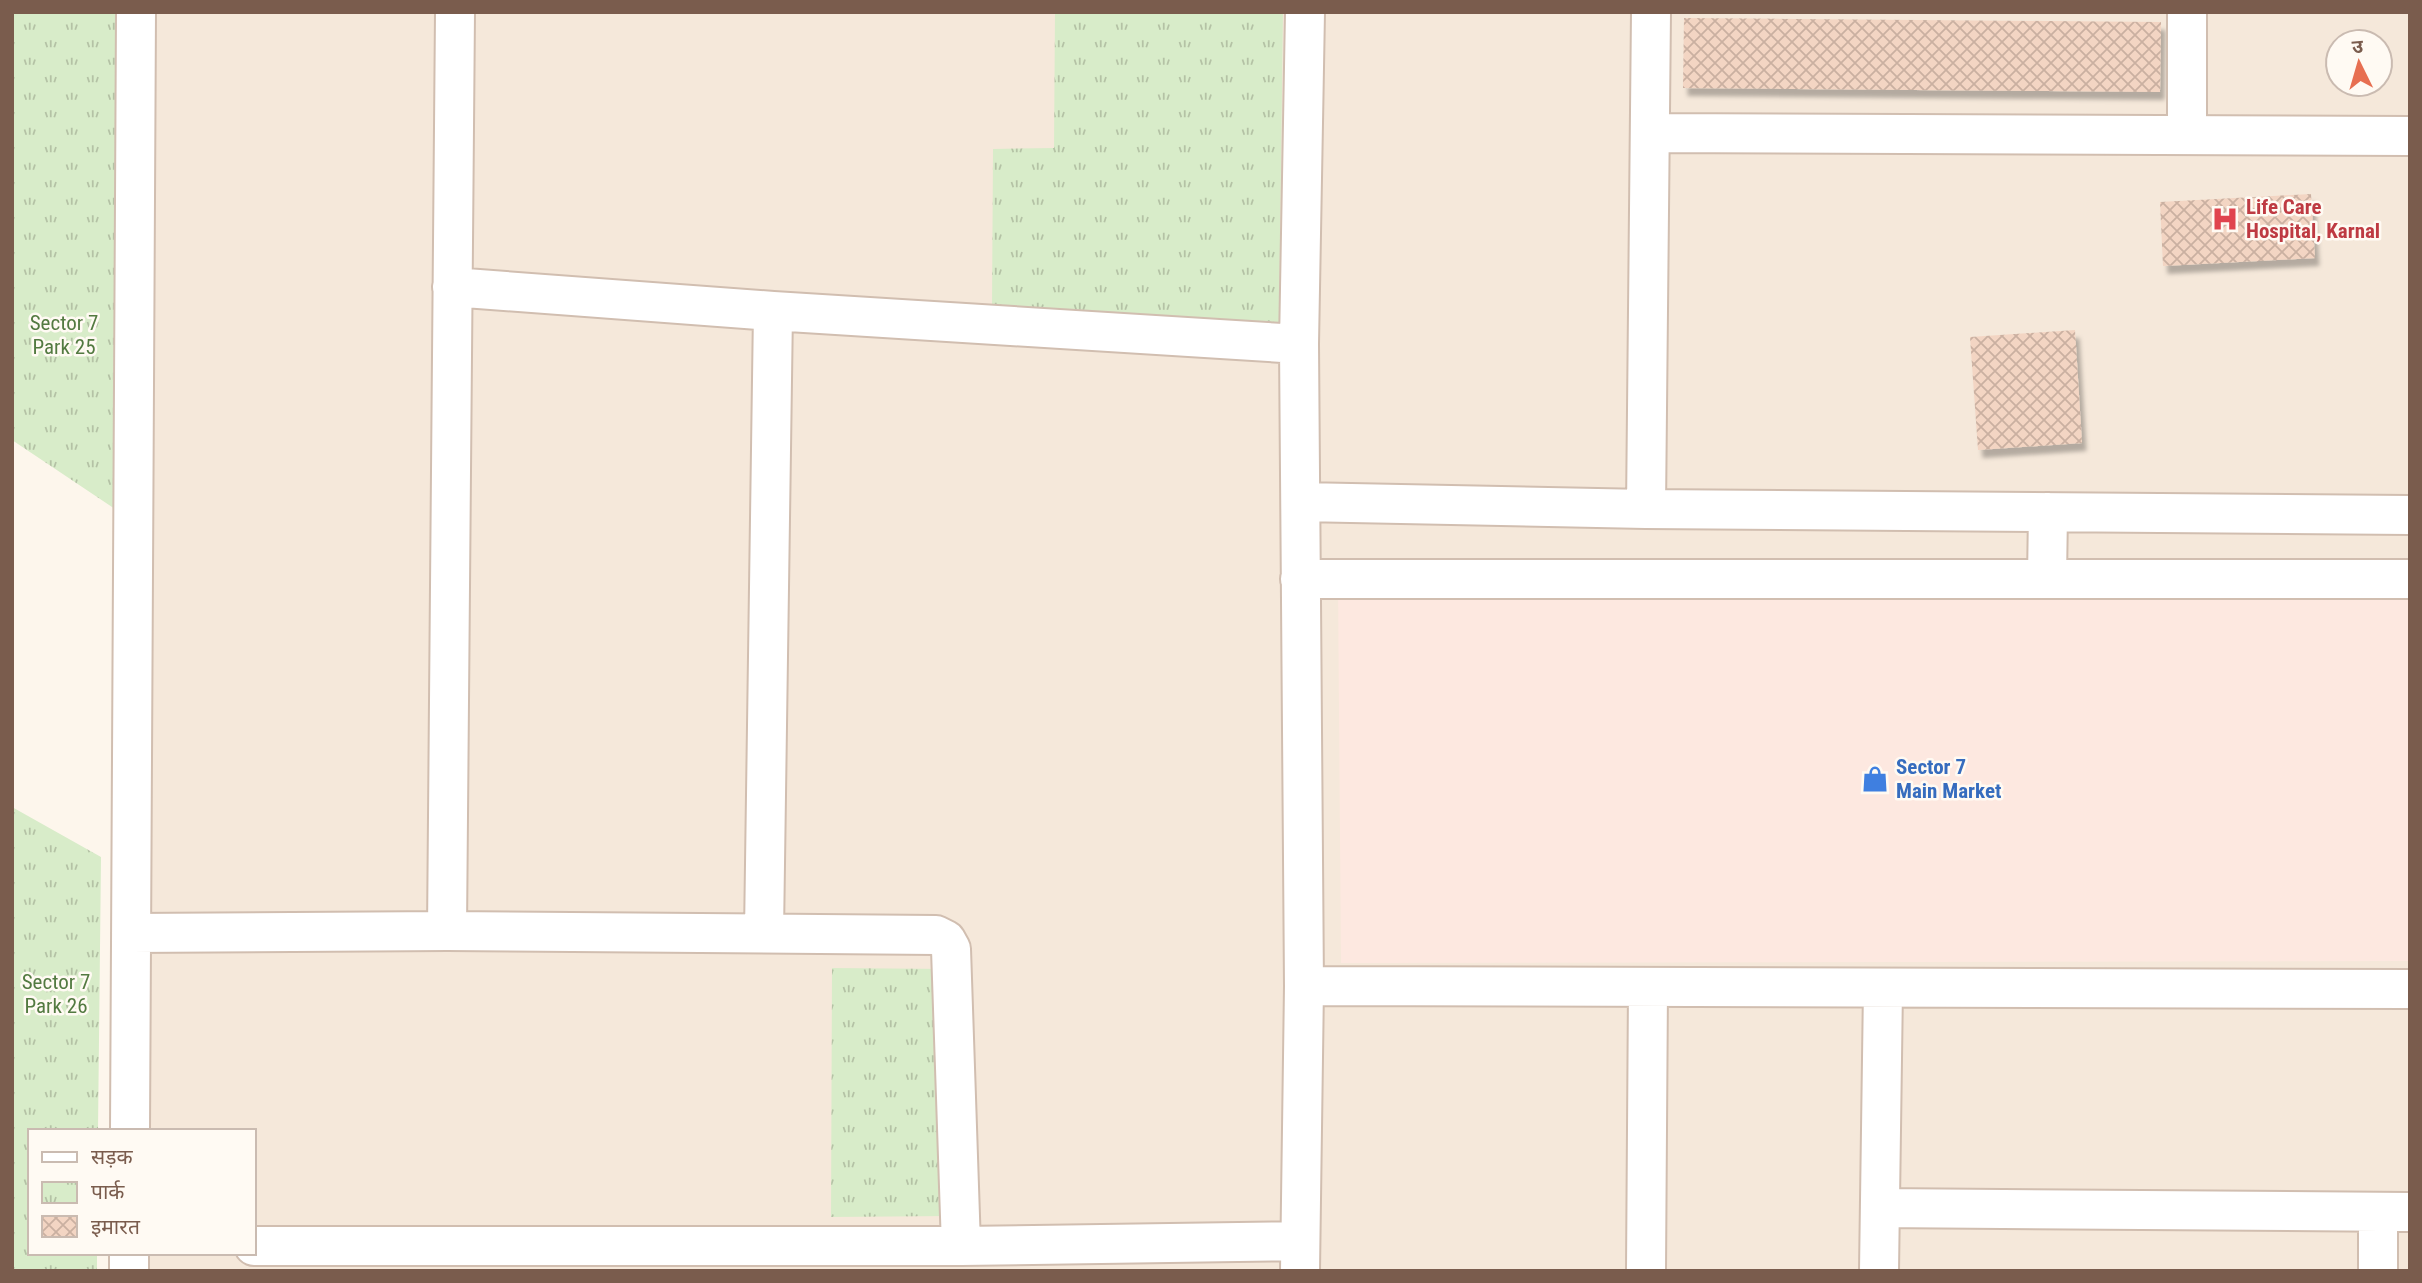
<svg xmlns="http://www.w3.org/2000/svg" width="2422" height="1283" font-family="'Roboto Condensed','Noto Sans Devanagari',sans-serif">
<defs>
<pattern id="park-tufts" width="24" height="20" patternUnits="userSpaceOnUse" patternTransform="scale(1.75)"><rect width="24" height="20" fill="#d8ecc9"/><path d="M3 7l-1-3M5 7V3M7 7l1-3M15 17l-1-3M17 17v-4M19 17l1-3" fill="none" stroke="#b4c2a5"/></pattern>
<pattern id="building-cross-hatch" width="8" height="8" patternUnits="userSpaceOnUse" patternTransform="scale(1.75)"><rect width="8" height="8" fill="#f3d5c3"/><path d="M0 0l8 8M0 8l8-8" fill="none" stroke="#cab0a1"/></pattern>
<filter id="shadow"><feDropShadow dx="4.5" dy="8" stdDeviation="2" flood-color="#0004"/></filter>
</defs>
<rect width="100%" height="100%" fill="#fdf6ec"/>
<path fill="#f5e8da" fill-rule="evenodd" d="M154,12H2410V1271H149V1253H254V1131H149ZM2338,42H2380V84H2338Z"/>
<path fill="#fde8e0" d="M1338,587L2410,597V961L1341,963Z"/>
<path fill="url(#park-tufts)" d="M12,12H115L118,511L12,440Z
M1055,12H1283L1279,327L992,306L993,149L1054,148Z
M12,807L101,857L98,1131H30V1253H97V1271H12Z
M832,968L952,969V1216L831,1217Z"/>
<path fill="url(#building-cross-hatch)" filter="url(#shadow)" d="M1684,18L2161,22L2160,92L1683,88Z
M2311,194L2315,258L2163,266L2160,202Z
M2075,330L2082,443L1978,450L1970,337Z"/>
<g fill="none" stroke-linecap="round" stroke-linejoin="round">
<g stroke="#d1beb0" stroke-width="42">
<path id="minor" d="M1650,133L2410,136
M2187,135V12
M452,287L773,311L1299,344
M1301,502L1646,509L2410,515
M1646,509L1651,12
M2047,578L2048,512
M1300,579H2410
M447,931L455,12
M131,933L447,931L936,935L946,940L951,949L961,1246
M764,933L773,311
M1304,986L2410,989
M130,1131L136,12
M1880,1208L2410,1212
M254,1246H961L1300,1241
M129,1271V1253
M1300,1271L1304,986L1299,344L1305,12
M1646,1271L1648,988
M1879,1271L1883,988
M2378,1271V1212"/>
</g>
<use href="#minor" stroke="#fff" stroke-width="38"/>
</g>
<defs>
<g id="hospital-bare" transform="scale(2.1)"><path d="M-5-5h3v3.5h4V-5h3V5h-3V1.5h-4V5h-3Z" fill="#e0444e" stroke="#fffaf3" stroke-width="2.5" paint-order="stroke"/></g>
<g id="shop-bare" transform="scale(2.1)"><path d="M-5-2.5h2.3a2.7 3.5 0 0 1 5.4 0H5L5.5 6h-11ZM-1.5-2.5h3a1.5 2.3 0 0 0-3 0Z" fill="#3f7fe0" stroke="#fffaf3" stroke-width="2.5" paint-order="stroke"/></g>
</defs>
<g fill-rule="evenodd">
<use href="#hospital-bare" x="2225" y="219"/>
<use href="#shop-bare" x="1875" y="779"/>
</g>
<g text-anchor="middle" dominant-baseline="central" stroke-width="5" stroke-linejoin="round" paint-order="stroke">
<g font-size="21" font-weight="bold" fill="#be3a42" stroke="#fffaf3" text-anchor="start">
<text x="2246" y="207">Life Care<tspan x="2246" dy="24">Hospital, Karnal</tspan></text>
</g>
<g font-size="21" fill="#537a41" stroke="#fffaf3">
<text x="64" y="323">Sector 7<tspan x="64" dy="24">Park 25</tspan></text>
<text x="56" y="982">Sector 7<tspan x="56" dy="24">Park 26</tspan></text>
</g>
<g font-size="21" font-weight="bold" fill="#366cbe" stroke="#fffaf3" text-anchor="start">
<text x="1896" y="767">Sector 7<tspan x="1896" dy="24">Main Market</tspan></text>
</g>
</g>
<rect width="2422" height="1283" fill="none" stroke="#7a5c4d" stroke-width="28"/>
<rect x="28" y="1129" width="228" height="126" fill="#fffaf3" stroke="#cabbb1" stroke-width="2"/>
<rect x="42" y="1152" width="35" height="10" fill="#ffffff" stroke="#cabbb1" stroke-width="2"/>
<text x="91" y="1164" font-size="21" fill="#7a5c4d">सड़क</text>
<rect x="42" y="1182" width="35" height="21" fill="url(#park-tufts)" stroke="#cabbb1" stroke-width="2"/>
<text x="91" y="1199" font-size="21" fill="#7a5c4d">पार्क</text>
<rect x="42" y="1216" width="35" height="21" fill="url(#building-cross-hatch)" stroke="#cabbb1" stroke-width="2"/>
<text x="91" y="1234" font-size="21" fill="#7a5c4d">इमारत</text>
<g transform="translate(2359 63) rotate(355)"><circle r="33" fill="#fffaf3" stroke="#cabbb1" stroke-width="2"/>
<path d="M0-5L12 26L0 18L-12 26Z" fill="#e76f51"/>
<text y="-10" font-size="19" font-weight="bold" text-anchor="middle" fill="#7a5c4d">उ</text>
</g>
</svg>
